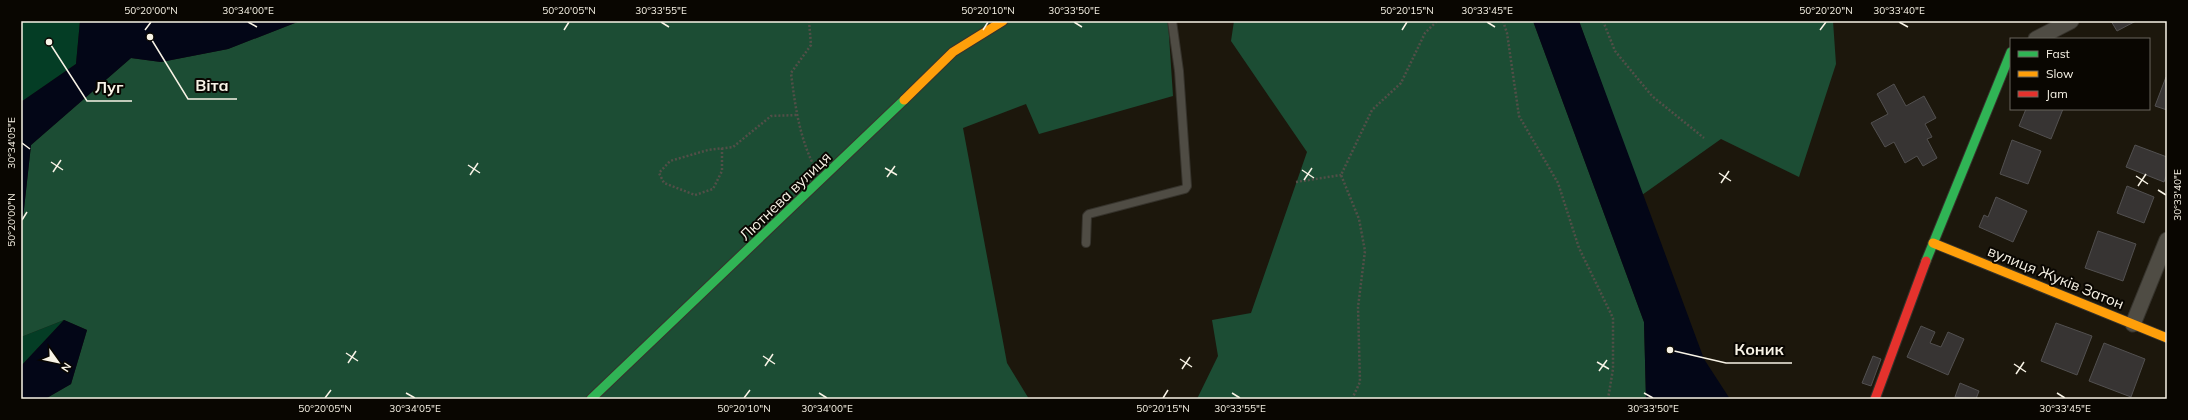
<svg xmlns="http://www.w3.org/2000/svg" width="2188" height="420" font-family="Mulish,sans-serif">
<rect width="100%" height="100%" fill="#1c170c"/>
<path fill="#043d25" d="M21,21H80L76,64L21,102Z
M64,320L21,366V337Z"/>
<path fill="#1c4d34" d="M300,21H1168L1173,96L1039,134L1026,104L963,128L1007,363L1029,399H45L71,384L87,330L64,320L21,337V220L23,218L31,145L131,58L161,62L228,49Z
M1234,21H1533L1644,322L1646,399H1197L1218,356L1212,320L1251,313L1307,152L1231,41Z
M1579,21H1833L1836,64L1799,177L1721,139L1642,195Z"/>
<path fill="#030617" d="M80,21H198L201,23L205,21H300L228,49L161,62L131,58L31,145L23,218L21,220V102L76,64Z
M1533,21H1579L1704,359L1730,399H1646L1644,322Z
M64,320L87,330L71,384L45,399H21V366Z"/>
<path fill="#373433" stroke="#525050" d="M2111,21H2136L2117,31Z
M2166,77L2167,78V110L2155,106Z
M1894,84L1906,106L1924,96L1936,118L1925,124L1932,137L1927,139L1937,158L1923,166L1917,156L1905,163L1894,142L1885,147L1871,123L1888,114L1877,94Z
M2026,109H2063L2051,139L2019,126Z
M2012,140L2041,151L2028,184L2000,174Z
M2135,145L2167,157V174L2164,182L2126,167Z
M2127,186L2154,197L2144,223L2117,213Z
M1996,197L2027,211L2013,242L1979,227L1984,215L1988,217Z
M2098,231L2136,244L2123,281L2085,268Z
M2056,323L2092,336L2077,375L2041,361Z
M1921,326L1935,332L1930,343L1941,347L1948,332L1964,339L1948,375L1907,357Z
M2104,343L2145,359L2131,397L2089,381Z
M1873,356L1881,359L1871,386L1862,383Z
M1960,383L1979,391L1976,399L1955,397Z"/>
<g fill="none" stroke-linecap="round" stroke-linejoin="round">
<g stroke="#36332c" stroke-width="10">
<path id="lane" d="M1086,243L1087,216L1089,214L1185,189L1187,186L1179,71L1172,21"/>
</g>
<g stroke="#36332c" stroke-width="17">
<path id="street" d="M2036,39L2071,21
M2133,324L2167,240"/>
</g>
<g stroke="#36332c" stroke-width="11">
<path id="fast" d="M1926,261L2011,52
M591,399L904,100"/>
</g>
<g stroke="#36332c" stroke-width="11">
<path id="slow" d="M904,100L953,52L1003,21
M1933,243L2167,338"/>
</g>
<g stroke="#36332c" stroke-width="11">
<path id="jam" d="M1875,399L1926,261"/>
</g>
<path stroke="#524f48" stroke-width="2.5" stroke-dasharray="2 2" stroke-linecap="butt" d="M809,21L811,45L791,73C795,105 799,135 813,164
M1503,21L1507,33L1519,116L1558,183L1579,248L1613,318V369L1608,399
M1603,21L1615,51L1652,96L1704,138
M722,148V171L713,189L695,195L664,183L659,173L670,161L708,150L733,147L771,116L796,115
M1296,182L1341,175
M1352,399L1360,382L1358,307L1365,251L1359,219L1341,175L1372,110L1401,83L1425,33L1437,21"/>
<use href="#lane" stroke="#4f4c44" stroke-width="8"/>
<use href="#street" stroke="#4f4c44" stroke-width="15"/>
<use href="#fast" stroke="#30b455" stroke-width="9"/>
<use href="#slow" stroke="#ff9f0a" stroke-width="9"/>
<use href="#jam" stroke="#e5322d" stroke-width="9"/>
</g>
<path fill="none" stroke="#f8f3e6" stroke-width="1.5" d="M248,22L257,27M661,22L669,27M1074,22L1082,27M1487,22L1495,27M1899,22L1908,27M145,30L151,22M564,30L569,22M983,30L988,22M1402,30L1407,22M1820,30L1826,22M22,143L30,149M51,162L63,170M468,165L480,173M885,168L897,175M1302,170L1314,178M53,172L61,160M1719,173L1731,181M470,175L478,163M2136,176L2148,184M887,177L895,166M1304,180L1312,168M1721,183L1729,171M2138,186L2146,174M2158,190L2166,195M22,220L27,212M346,353L358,361M763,356L775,364M1180,359L1192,367M1597,362L1609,369M348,363L356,351M2014,364L2026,372M765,366L773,354M1182,369L1190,357M1599,371L1607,360M2016,374L2024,362M406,393L415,398M819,393L827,398M1232,393L1240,398M1644,393L1653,398M2057,393L2065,398M325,398L331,390M744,398L750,390M1163,398L1168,390"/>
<g text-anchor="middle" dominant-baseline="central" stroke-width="4" stroke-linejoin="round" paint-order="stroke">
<g font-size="15" fill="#f8f3e6" stroke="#090601">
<text transform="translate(785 196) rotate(-44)">Лютнева вулиця</text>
<text transform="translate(2056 277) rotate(22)">вулиця Жуків Затон</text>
</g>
</g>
<path fill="none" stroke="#f8f3e6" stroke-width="1.5" d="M150 37L188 99H237M49 42L87 101H132M1670 350L1726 363H1792"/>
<g fill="#f8f3e6" stroke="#090601" stroke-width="1.5">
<circle cx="150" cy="37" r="4"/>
<circle cx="49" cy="42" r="4"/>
<circle cx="1670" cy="350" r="4"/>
</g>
<g font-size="16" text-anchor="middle" font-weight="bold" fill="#f8f3e6" stroke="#090601" stroke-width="4" stroke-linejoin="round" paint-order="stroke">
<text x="212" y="91">Віта</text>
<text x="109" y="93">Луг</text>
<text x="1759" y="355">Коник</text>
</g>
<rect width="2188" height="420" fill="none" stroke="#090601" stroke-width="44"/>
<rect x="2010" y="38" width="140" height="72" fill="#090601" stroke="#69655d"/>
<rect x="2018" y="51" width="20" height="6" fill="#30b455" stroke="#69655d"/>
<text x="2046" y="58" font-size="12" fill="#f8f3e6">Fast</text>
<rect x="2018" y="71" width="20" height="6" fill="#ff9f0a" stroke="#69655d"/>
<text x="2046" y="78" font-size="12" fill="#f8f3e6">Slow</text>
<rect x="2018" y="91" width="20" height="6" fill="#e5322d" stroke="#69655d"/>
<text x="2046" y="98" font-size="12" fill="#f8f3e6">Jam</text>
<g transform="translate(58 362) rotate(123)" stroke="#090601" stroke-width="3" paint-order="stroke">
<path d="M0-3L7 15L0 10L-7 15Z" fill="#f8f3e6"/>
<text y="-6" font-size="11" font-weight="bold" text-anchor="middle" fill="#f8f3e6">N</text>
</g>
<rect x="22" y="22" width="2144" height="376" fill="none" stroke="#f8f3e6" stroke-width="1.5"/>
<g font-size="10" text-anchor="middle" fill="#f8f3e6">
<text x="151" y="14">50°20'00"N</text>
<text x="248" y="14">30°34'00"E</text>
<text x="569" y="14">50°20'05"N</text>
<text x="661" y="14">30°33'55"E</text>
<text x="988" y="14">50°20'10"N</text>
<text x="1074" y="14">30°33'50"E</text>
<text x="1407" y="14">50°20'15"N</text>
<text x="1487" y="14">30°33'45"E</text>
<text x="1826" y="14">50°20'20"N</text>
<text x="1899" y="14">30°33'40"E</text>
<text transform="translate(11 143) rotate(-90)" y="4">30°34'05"E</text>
<text transform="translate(2177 195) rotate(-90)" y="4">30°33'40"E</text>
<text transform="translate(11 220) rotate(-90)" y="4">50°20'00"N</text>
<text x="325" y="412">50°20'05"N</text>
<text x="415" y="412">30°34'05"E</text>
<text x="744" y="412">50°20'10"N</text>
<text x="827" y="412">30°34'00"E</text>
<text x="1163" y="412">50°20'15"N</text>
<text x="1240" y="412">30°33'55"E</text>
<text x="1653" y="412">30°33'50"E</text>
<text x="2065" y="412">30°33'45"E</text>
</g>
</svg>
